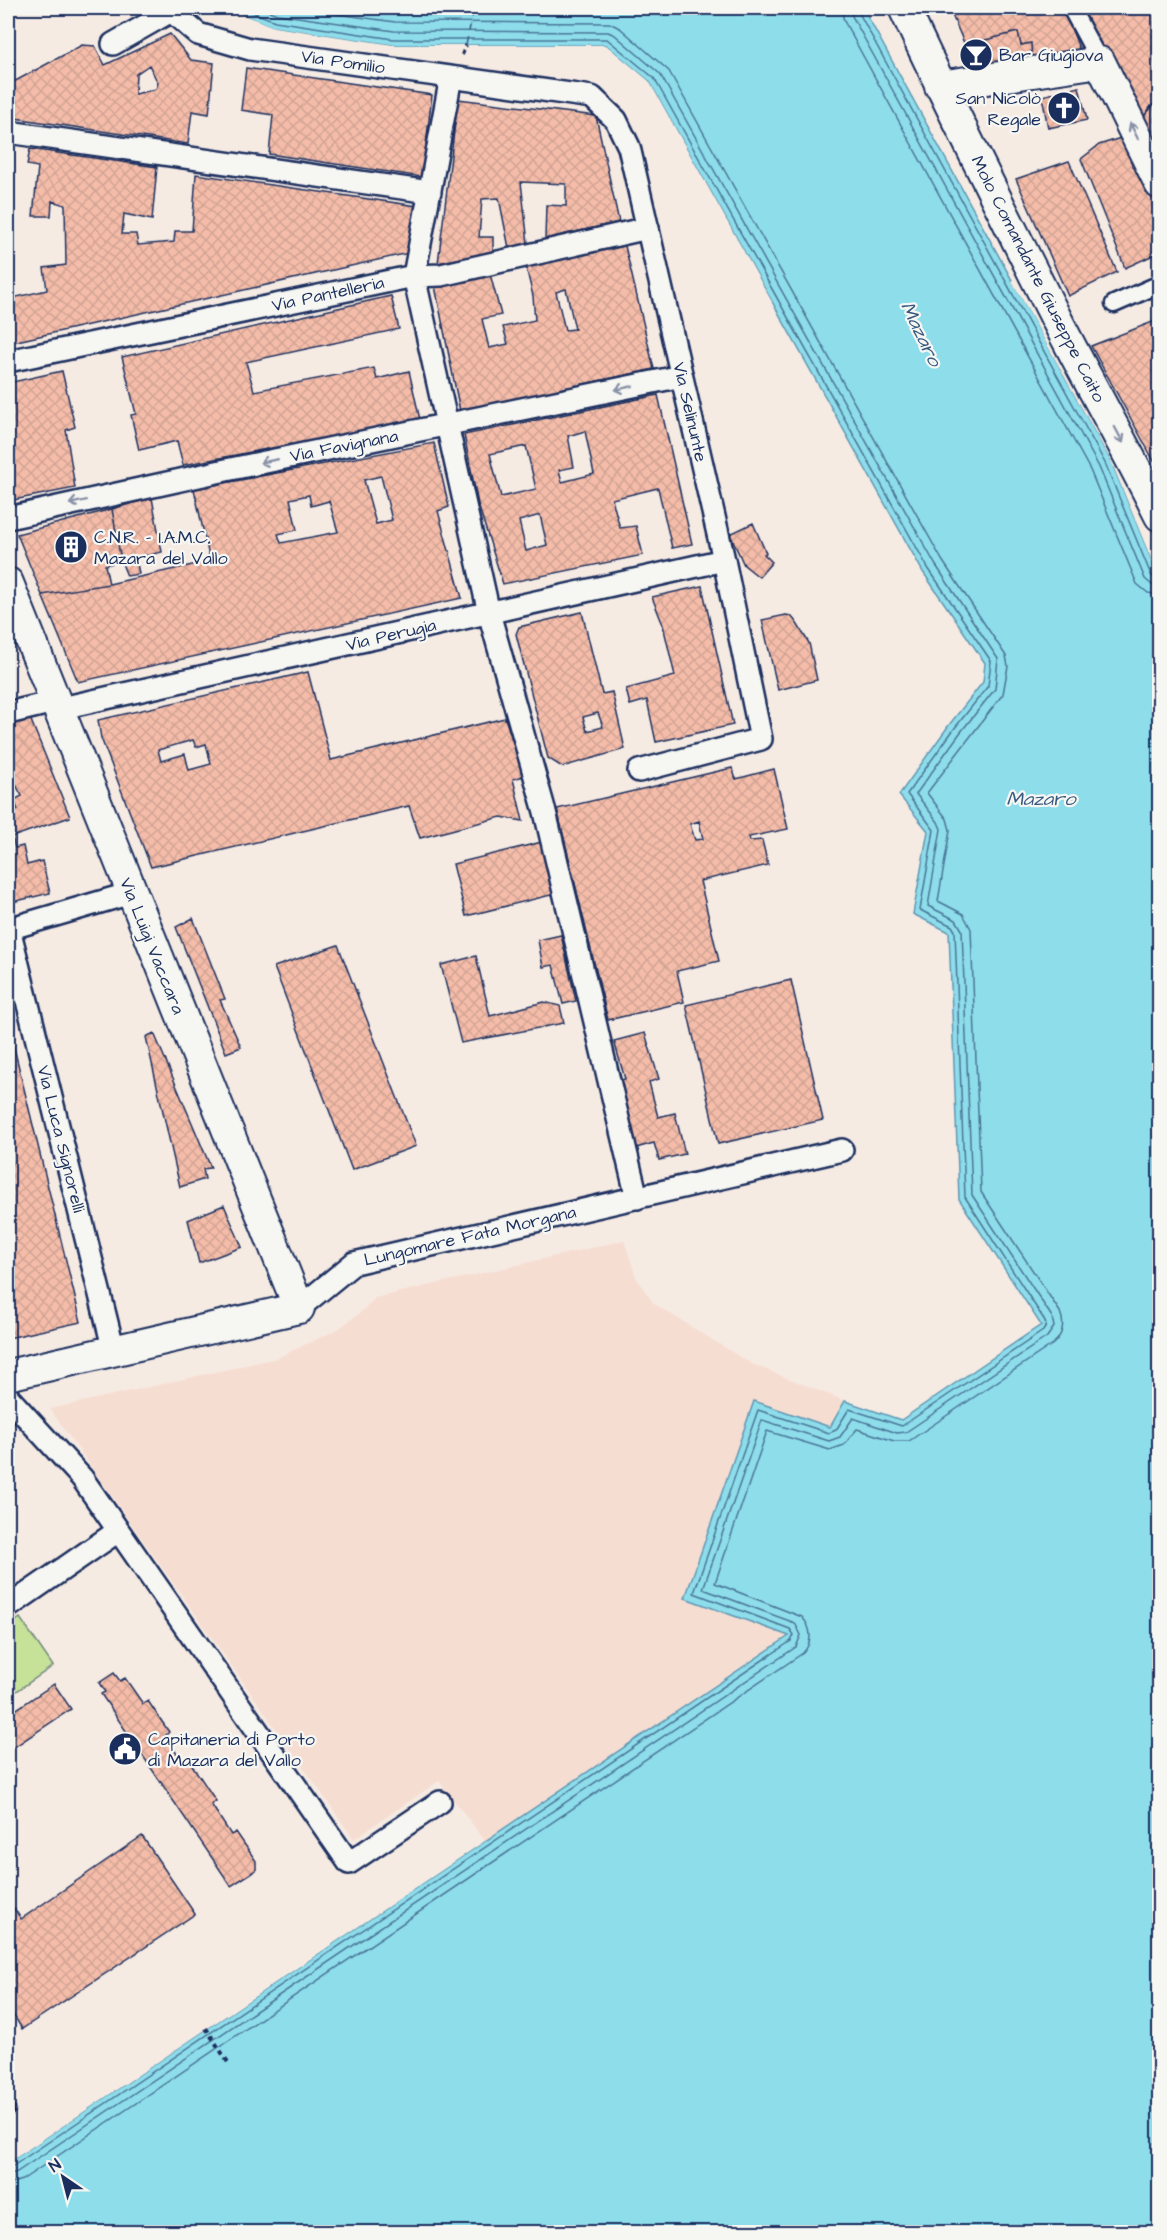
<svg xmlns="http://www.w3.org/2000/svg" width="1167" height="2240" font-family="'Architects Daughter',sans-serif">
<defs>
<pattern id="building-cross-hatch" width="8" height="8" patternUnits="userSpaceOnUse" patternTransform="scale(1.5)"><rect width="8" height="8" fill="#f5bda9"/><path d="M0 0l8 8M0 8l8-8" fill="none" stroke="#d1a394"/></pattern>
</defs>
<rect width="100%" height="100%" fill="#f6ebe3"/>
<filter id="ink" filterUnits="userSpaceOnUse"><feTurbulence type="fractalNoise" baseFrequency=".0167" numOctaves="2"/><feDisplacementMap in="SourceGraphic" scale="12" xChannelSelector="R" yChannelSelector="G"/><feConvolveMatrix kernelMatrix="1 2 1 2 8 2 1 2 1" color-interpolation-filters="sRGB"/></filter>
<g filter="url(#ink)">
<path fill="#f6ddd2" d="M624,1240L636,1277L653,1303L750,1363L845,1401L830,1427L754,1402L685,1598L790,1635L485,1841L439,1781L354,1839L50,1409L277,1358L338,1329L361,1312L375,1298Z"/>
<path fill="#c6e198" stroke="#70887b" stroke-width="1.5" d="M20,1618L53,1666L8,1697V1627Z"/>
<path fill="#8eddeb" stroke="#6097b3" stroke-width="1.5" d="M226,8H863L1111,461L1157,573L1159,588V2232H8V2163L789,1636L685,1598L754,1401L830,1427L845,1401L901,1420L1041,1325L959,1199L949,932L913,914L928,831L899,795L949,725L983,682L985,663L923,572L649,81L606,45H393L273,27Z"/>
<path fill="#f6ebe3" d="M223,8H226L274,27L393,45H606L649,81L772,302L771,306L647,83L605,48H393L273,30Z
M1015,280L1114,460L1160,571L1159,588L1157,573L1111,461L1012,281Z
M483,1839L485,1841L8,2163V2159Z"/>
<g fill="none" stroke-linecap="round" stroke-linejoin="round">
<path stroke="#497596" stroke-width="1.5" d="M841,8L844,21L1090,470L1137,584L1148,593L1160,595
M850,8L852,16L1099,467L1145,579L1152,585L1160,586
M858,8L859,13L1105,463L1151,575L1155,578L1160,579
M8,2167L13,2166L791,1641L794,1635L790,1629L694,1593L758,1410L829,1433L836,1430L849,1409L902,1426L1043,1331L1046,1326L1045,1321L965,1197L955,931L952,926L920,910L934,830L907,794L954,729L988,686L991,661L928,568L654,78L607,39H393L275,21L242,8
M8,2175L17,2172L796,1647L801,1635L795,1623L703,1589L762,1420L829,1441L840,1437L853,1418L897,1433L906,1432L1047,1337L1054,1327L1052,1317L972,1195L962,930L956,920L928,906L941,829L938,822L916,794L960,733L995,689L998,659L935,564L660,74L615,35L608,32L394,31L277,14L261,8
M8,2184L22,2180L803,1653C813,1642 812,1628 802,1617L715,1583L767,1431L830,1450L844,1445L857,1429L894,1441H909L1053,1344C1063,1335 1065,1324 1060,1312L981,1192L971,929L963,914L938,901L950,830L947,819L927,793L1003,694L1008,666L1006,656L942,560L669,71L620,28L609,23L395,22L294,8"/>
<path stroke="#385a81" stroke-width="1.5" stroke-dasharray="8 6" stroke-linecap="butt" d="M466,45L474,8"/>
</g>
<path fill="url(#building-cross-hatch)" stroke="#1b2f5e" stroke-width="1.5" fill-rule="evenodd" d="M949,8H1063L1081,53L1032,59L1031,43L1021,45L1018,32L965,45Z
M1081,8H1160V101L1151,106L1145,115L1143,126Z
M1018,32L1021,45L1031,43L1032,59L974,66L965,45Z
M170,34L191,60L214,63L209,114L192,111L188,144L8,117V85L82,45L95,46L105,65ZM149,65L158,83L156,89L135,94L136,74Z
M246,68L432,95L422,177L269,154L273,115L241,110Z
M1079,87L1087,120L1048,128L1042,96Z
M458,99L596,116L619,222L545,239L546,205L566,206V184L521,182L528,243L509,248L499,198L482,199L479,237H493V252L438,263Z
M1157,101H1160V163L1143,126L1145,115Z
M1127,136L1160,205V252L1125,268L1081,159L1099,145Z
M30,149L157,167L152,220L124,214L122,234H136L138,245L174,242L175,231H192L196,174L417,206L409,253L8,343V299L47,290L44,268L66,265L65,205L52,201L51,216H33L38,167L27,165Z
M1069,161L1117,272L1068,296L1016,179Z
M625,246L654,369L460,411L435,286L490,274L501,315L482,319L489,348L508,344L503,327L535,320L533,296L526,267ZM566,289L575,329L565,330L556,292Z
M391,296L399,329L246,362L254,391L374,368L377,379L409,371L420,420L183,465L177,441L139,450L131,415L136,414L122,357Z
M1160,319V472L1091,346Z
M62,371L75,427L66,430L75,488L8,501V383Z
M658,395L692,544L672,548L658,488L612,499L620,528L636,526L643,555L503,584L478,504L464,435ZM585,431L594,474L562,482L559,470L574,467L568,436ZM526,446L536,489L501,497L490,454ZM540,515L547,545L526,551L519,521Z
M434,443L449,507L438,511L462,598L78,682L42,595L109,584L210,561L194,489ZM381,476L392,520L376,524L364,480ZM309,495L311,506L329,501L338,532L281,543L278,534L297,530L290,499Z
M152,498L162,552L136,558L139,574L127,576L121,561L112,509Z
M112,509L121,561L105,565L109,584L42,595L17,534Z
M753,523L766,553L764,554L772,562L759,577L744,565L730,534Z
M702,586L733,725L656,742L647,700L630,705L626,689L675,676L663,625L652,597Z
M582,612L602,694L612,692L625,749L562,767L548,758L516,634L519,627ZM598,713L603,727L587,731L583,717Z
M786,615L791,616L796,622L809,643L817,680L778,690L762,620Z
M308,672L331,760L505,718L524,776L513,779L523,821L501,817L420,838L409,806L151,867L101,738L98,720ZM193,740L196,747L206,744L211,764L189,770L185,754L161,761L158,750Z
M30,718L70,817L12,837L15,848L23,846L27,865L42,861L50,893L8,903V814L18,810L14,800L22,796L12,778L8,780V726Z
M732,768L736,779L774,769L788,829L749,837L750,841L762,840L768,865L700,881L719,961L677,971L684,1002L608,1020L557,809ZM699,821L703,839L695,840L690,824Z
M542,842L555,894L466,916L453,864Z
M193,918L225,999L220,1000L241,1047L226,1053L176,927Z
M561,935L576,1001L563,1004L553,965L543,967L538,940Z
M338,945L416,1146L352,1170L274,967Z
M476,956L490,1016L544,1002L560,1006L564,1023L461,1043L441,965Z
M791,980L823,1120L718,1144L686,1005Z
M8,1023L81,1322L8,1338Z
M154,1033L211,1168L203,1169L205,1179L180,1187L146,1037Z
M645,1033L659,1079L649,1082L658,1117L675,1113L685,1154L659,1160L654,1143L636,1148L620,1080L625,1079L614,1041Z
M224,1205L242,1247L199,1263L188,1220Z
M114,1673L120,1681L125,1678L143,1704L148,1701L169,1732L165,1736L183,1763L188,1759L216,1801L211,1804L231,1835L236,1832L256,1861V1870L231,1886L101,1694L105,1692L99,1683Z
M54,1684L71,1709L8,1751V1715Z
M142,1836L195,1914L22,2029L8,2006V1899L21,1919Z"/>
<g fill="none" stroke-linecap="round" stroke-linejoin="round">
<g stroke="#1b2f5e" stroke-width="15">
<path id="service" d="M8,2110L9,2109"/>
</g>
<g stroke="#1b2f5e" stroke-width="21">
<path id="pedestrian" d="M1071,8L1100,62
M1114,304L1160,284"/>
</g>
<g stroke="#1b2f5e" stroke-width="26">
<path id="minor" d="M113,44L171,11L198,34L250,49L592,97L616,120L629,147L724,560L761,739L639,771
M451,77L414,276L489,613L545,812L637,1198
M8,132L430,192
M8,361L414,276L441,275L648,228
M8,518L226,470L682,376
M57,709L724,560
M8,713L54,702
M9,928L114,1351
M8,929L131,893
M299,1308L354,1263L842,1150
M8,1397L82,1478L349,1863L440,1802
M8,1607L118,1531"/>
</g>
<g stroke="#1b2f5e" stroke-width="34">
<path id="secondary" d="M904,8C954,115 1007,221 1060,326C1093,390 1128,452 1160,516
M940,86L1100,62L1160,184
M8,583L299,1308L8,1375"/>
</g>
<path stroke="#1b2f5e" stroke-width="4" stroke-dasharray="4.5 4.5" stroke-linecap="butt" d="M462,55L466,45
M206,2028L229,2064"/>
<use href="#service" stroke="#f6f6f2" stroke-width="10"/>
<use href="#pedestrian" stroke="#f6f6f2" stroke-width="16"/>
<use href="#minor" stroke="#f6f6f2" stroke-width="21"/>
<use href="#secondary" stroke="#f6f6f2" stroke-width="30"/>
</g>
<defs><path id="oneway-shaft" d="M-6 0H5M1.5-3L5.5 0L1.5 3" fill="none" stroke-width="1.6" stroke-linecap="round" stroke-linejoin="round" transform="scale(1.5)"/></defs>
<g stroke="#8892a8">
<use href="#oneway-shaft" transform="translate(1134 131) rotate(-116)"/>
<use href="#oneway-shaft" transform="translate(624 388) rotate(168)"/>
<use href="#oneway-shaft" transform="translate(1119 435) rotate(62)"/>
<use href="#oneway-shaft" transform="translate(269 461) rotate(169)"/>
<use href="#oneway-shaft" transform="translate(78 502) rotate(168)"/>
</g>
</g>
<defs>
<g id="bar-disc" transform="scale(1.725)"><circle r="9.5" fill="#1b2f5e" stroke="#f6f6f2"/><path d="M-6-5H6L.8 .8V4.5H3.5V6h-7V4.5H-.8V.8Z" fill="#fff"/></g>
<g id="church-disc" transform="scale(1.725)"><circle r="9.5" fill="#1b2f5e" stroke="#f6f6f2"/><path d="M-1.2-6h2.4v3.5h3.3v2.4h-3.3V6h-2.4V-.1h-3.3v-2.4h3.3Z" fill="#fff"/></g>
<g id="building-disc" transform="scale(1.725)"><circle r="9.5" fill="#1b2f5e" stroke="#f6f6f2"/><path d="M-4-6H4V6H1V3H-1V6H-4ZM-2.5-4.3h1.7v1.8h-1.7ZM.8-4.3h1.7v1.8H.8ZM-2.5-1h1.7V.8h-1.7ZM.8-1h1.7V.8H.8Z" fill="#fff"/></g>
<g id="civic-disc" transform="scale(1.725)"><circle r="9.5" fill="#1b2f5e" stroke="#f6f6f2"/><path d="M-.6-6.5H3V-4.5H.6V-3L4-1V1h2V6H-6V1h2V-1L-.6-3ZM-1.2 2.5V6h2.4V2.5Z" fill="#fff"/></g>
</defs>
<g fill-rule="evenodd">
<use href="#bar-disc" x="976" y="55"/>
<use href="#church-disc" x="1064" y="108"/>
<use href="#building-disc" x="71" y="547"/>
<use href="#civic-disc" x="125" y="1749"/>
</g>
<g text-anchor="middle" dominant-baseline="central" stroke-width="4.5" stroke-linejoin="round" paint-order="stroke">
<g font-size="18" fill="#1b2f5e" stroke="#f6f6f2" text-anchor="start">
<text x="999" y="55">Bar Giugiova</text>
<text x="1041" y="98" text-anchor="end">San Nicolò<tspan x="1041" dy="21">Regale</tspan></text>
<text x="94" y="537">C.N.R. - I.A.M.C.<tspan x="94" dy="21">Mazara del Vallo</tspan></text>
<text x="148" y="1739">Capitaneria di Porto<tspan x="148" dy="21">di Mazara del Vallo</tspan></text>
</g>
<g font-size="18" fill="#1b2f5e" stroke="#f6f6f2">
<text transform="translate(343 62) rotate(8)">Via Pomilio</text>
<text transform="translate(1038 279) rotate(63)">Molo Comandante Giuseppe Caito</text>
<text transform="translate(328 294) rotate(-12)">Via Pantelleria</text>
<text transform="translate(690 412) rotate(77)">Via Selinunte</text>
<text transform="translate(344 446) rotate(-11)">Via Favignana</text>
<text transform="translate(391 635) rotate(-13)">Via Perugia</text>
<text transform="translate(152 946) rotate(68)">Via Luigi Vaccara</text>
<text transform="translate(61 1139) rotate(76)">Via Luca Signorelli</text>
<text transform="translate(470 1236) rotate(-13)">Lungomare Fata Morgana</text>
</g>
<g font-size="20" font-style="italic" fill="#385a81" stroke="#f6f6f2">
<text transform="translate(921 334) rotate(64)">Mazaro</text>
<text x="1041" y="799">Mazaro</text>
</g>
</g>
<rect width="1167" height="2240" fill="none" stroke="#f6f6f2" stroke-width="30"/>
<rect x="15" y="15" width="1137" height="2210" fill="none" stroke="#1b2f5e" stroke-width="2" filter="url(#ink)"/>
<g transform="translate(63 2177) rotate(325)" stroke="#f6f6f2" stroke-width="4.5" paint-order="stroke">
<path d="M0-4.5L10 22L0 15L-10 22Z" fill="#1b2f5e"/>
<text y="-9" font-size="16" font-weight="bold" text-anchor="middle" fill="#1b2f5e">N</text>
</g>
</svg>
